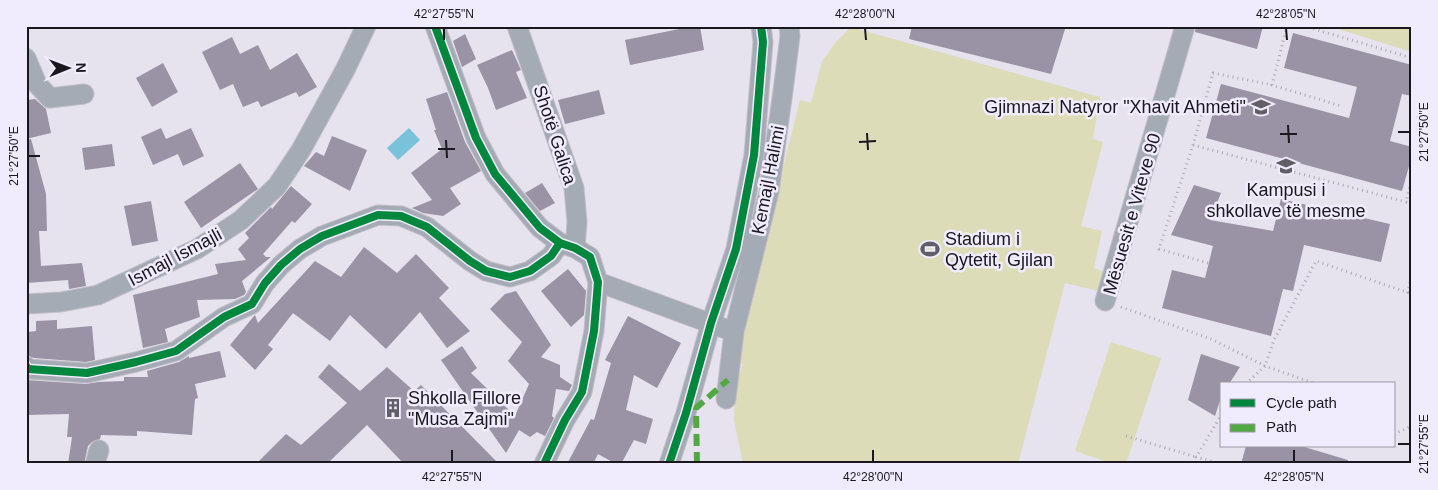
<svg xmlns="http://www.w3.org/2000/svg" width="1438" height="490" font-family="Helvetica,sans-serif">
<rect width="100%" height="100%" fill="#e6e2ee"/>
<path fill="#dcdcb9" d="M1329,26H1412V52Z
M851,27L1100,97L1093,139L1103,142L1081,226L1102,231L1094,268L1108,274L1103,292L1065,283L1018,464H744L742,459L734,420L735,387L743,364L734,362L800,100L811,103L822,61L836,42Z
M1111,342L1161,358L1126,464H1113L1075,451Z"/>
<path fill="#78c3da" d="M409,128L420,140L398,160L387,148Z"/>
<path fill="#9a93a5" d="M694,26H700L704,50L630,65L625,40Z
M912,26H1066L1051,74L909,39Z
M1196,26H1263L1257,49L1195,32Z
M1293,33L1412,65V96L1402,94L1390,141L1412,147V156L1402,191L1206,138L1221,84L1349,118L1357,87L1284,68Z
M465,34L476,59L462,67L453,41Z
M232,37L240,54L258,45L270,70L297,53L317,87L299,97L296,92L261,107L258,101L243,107L233,84L220,90L202,52Z
M512,50L521,70L516,72L527,98L496,110L488,88L477,65Z
M163,63L178,92L152,107L136,78Z
M599,90L605,114L565,124L558,100Z
M447,92L465,142L481,171L450,188L461,204L443,216L423,213L412,208L432,200L411,173L442,149L434,130H436L426,99Z
M35,99L46,109L51,133L26,139V100Z
M161,128L166,139L191,128L204,156L183,166L178,154L153,165L141,137Z
M332,136L367,150L350,191L304,166L316,152L324,156Z
M31,139L46,194L47,231H39L41,266L82,263L86,286L69,289L68,280L26,283V140Z
M112,144L115,166L85,170L82,148Z
M240,163L258,189L201,228L184,202Z
M542,183L555,203L540,211L525,193Z
M1194,185L1221,193L1210,220L1273,231L1281,199L1390,224L1381,262L1304,245L1293,291L1283,289L1271,336L1162,308L1172,270L1205,278L1213,246L1171,235Z
M291,186L312,204L295,223L292,221L263,254L266,257H271L242,281L246,292L244,295L235,299L197,300L200,317L165,329L168,342L143,348L133,295L218,274L215,264L246,260L238,249L249,238L245,233L271,207L272,209Z
M151,201L158,241L132,246L124,206Z
M364,247L397,273L416,254L449,288L439,298L470,331L447,348L420,312L386,349L350,315L330,341L293,313L268,345L273,349L255,370L230,345L254,316L255,315L258,323L315,261L341,277Z
M568,269L586,291L584,315L571,327L541,291Z
M516,291L551,345L541,357L560,365V377L572,385L569,391L556,389L552,416L554,418L545,436L537,432L530,437L519,430L506,453L441,360L462,346L477,368L471,373L515,416L529,384L508,361L522,342L490,309L505,294Z
M628,316L681,343L657,388L634,375L626,410L653,419L646,444L634,440L621,464H616L598,454L593,464H567L591,419L594,420L611,363L605,360Z
M57,320V329L92,326L95,360L86,362L34,358L26,355V337H29L28,332L36,331V321Z
M220,351L226,377L195,384L198,398L195,399L192,435L137,431V436L101,435L100,439L92,442L88,446L84,464H68L72,437H67L69,414L26,415V380L86,384L98,382L124,381V377H148L147,371L179,362L189,356V358Z
M1201,354L1240,367L1229,384H1222V394L1215,416L1188,400Z
M329,364L360,391L387,367L414,391L421,385L499,464H404L367,425L327,464H256L286,434L301,445L347,403L318,377Z
M1246,446H1301L1348,460L1347,464H1241Z"/>
<g fill="none" stroke-linecap="round" stroke-linejoin="round">
<g stroke="#c2bec8" stroke-width="21">
<path id="minor" d="M435,26L476,138L495,174L540,228L560,243L575,248L590,257L598,282L594,331L582,392L565,420L544,464
M517,26L574,188L577,222L575,248
M26,58L37,84L50,98L84,94
M598,282L734,332L726,399
M1105,301L1185,26
M26,304L61,302L98,295L197,249L241,220L277,186L301,150L345,70L366,26
M734,332L769,192L783,91L790,36L789,26
M26,366L28,369L87,373L136,362L176,351L224,317L252,304L265,283L281,265L300,249L322,236L378,215L401,216L427,227L470,261L486,271L510,277L530,271L551,256L560,243
M95,464L99,450
M669,464L686,413L711,323L736,249L754,155L763,42L761,26"/>
</g>
<path stroke="#a8abb3" stroke-width="3" stroke-dasharray="1 4" stroke-linecap="butt" d="M1287,26L1272,85L1341,106
M1304,26L1412,58
M1193,145L1406,202
M1412,178L1406,202L1412,204
M1208,263L1159,249L1193,145L1213,73L1272,85
M1408,293L1412,272
M1121,307L1211,339L1265,366L1316,384
M1246,384L1265,366L1274,340L1316,261L1412,294
M1222,414L1196,457L1222,464
M1394,434L1412,426
M1126,436L1196,457"/>
<use href="#minor" stroke="#a5abb4" stroke-width="19"/>
<path stroke="#52a943" stroke-width="6" stroke-dasharray="12 6" stroke-linecap="butt" d="M697,464L696,408L728,380"/>
<g stroke="#f1ecfd" stroke-width="11">
<path id="cycleway" d="M435,26L476,138L495,174L540,228L560,243L575,248L590,257L598,282L594,331L582,392L565,420L544,464
M26,366L28,369L87,373L136,362L176,351L224,317L252,304L265,283L281,265L300,249L322,236L378,215L401,216L427,227L470,261L486,271L510,277L530,271L551,256L560,243
M669,464L686,413L711,323L736,249L754,155L763,42L761,26"/>
</g>
<use href="#cycleway" stroke="#00873e" stroke-width="8"/>
</g>
<path fill="none" stroke="#1a171f" stroke-width="2" d="M444,28V40M865,28L866,40M1286,28L1287,40M1288,125L1289,143M1398,132H1410M867,133L868,150M1280,134H1297M446,140L447,158M859,142L876,141M438,149H455M28,156H40M1398,444H1410M452,450V462M873,450V462M1294,450V462"/>
<defs>
<g id="school-bare" transform="scale(1.5)"><path d="M0-5L7-2L0 1L-7-2ZM-4 1L0 2.5L4 1V4Q0 6-4 4Z" fill="#615e67" stroke="#f1ecfd" stroke-width="2.5" paint-order="stroke"/></g>
<g id="stadium-bare" transform="scale(1.5)"><path d="M0-5a6.5 5 0 1 0 0 10a6.5 5 0 1 0 0-10ZM-3.5-1.8h7v3.6h-7Z" fill="#615e67" stroke="#f1ecfd" stroke-width="2.5" paint-order="stroke"/></g>
<g id="building-bare" transform="scale(1.5)"><path d="M-4-6H4V6H1V3H-1V6H-4ZM-2.5-4.3h1.7v1.8h-1.7ZM.8-4.3h1.7v1.8H.8ZM-2.5-1h1.7V.8h-1.7ZM.8-1h1.7V.8H.8Z" fill="#615e67" stroke="#f1ecfd" stroke-width="2.5" paint-order="stroke"/></g>
</defs>
<g fill-rule="evenodd">
<use href="#school-bare" x="1261" y="107"/>
<use href="#school-bare" x="1286" y="166"/>
<use href="#stadium-bare" x="930" y="249"/>
<use href="#building-bare" x="393" y="408"/>
</g>
<g text-anchor="middle" dominant-baseline="central" stroke-width="5" stroke-linejoin="round" paint-order="stroke">
<g font-size="18" fill="#1a171f" stroke="#f1ecfd" text-anchor="start">
<text x="1246" y="107" text-anchor="end">Gjimnazi Natyror "Xhavit Ahmeti"</text>
<text x="1286" y="190" text-anchor="middle">Kampusi i<tspan x="1286" dy="21">shkollave të mesme</tspan></text>
<text x="945" y="239">Stadium i<tspan x="945" dy="21">Qytetit, Gjilan</tspan></text>
<text x="408" y="398">Shkolla Fillore<tspan x="408" dy="21">"Musa Zajmi"</tspan></text>
</g>
<g font-size="18" fill="#1a171f" stroke="#f1ecfd">
<text transform="translate(555 135) rotate(72)">Shotë Galica</text>
<text transform="translate(768 180) rotate(-79)">Kemajl Halimi</text>
<text transform="translate(1132 214) rotate(-74)">Mësuesit e Viteve 90</text>
<text transform="translate(175 257) rotate(-28)">Ismajl Ismajli</text>
</g>
</g>
<rect width="1438" height="490" fill="none" stroke="#f1ecfd" stroke-width="55"/>
<rect x="1220" y="382" width="175" height="65" fill="#f1ecfd" stroke="#9b97a4"/>
<rect x="1230" y="399" width="25" height="8" fill="#00873e" stroke="#9b97a4"/>
<text x="1266" y="408" font-size="15" fill="#1a171f">Cycle path</text>
<rect x="1230" y="424" width="25" height="8" fill="#52a943" stroke="#9b97a4"/>
<text x="1266" y="432" font-size="15" fill="#1a171f">Path</text>
<g transform="translate(68 68) rotate(89)" stroke="#f1ecfd" stroke-width="4" paint-order="stroke">
<path d="M0-4L9 19L0 12L-9 19Z" fill="#1a171f"/>
<text y="-8" font-size="14" font-weight="bold" text-anchor="middle" fill="#1a171f">N</text>
</g>
<rect x="28" y="28" width="1382" height="434" fill="none" stroke="#1a171f" stroke-width="2"/>
<g font-size="12" text-anchor="middle" fill="#1a171f">
<text x="444" y="18">42°27'55"N</text>
<text x="865" y="18">42°28'00"N</text>
<text x="1286" y="18">42°28'05"N</text>
<text transform="translate(1424 132) rotate(-90)" y="4">21°27'50"E</text>
<text transform="translate(14 156) rotate(-90)" y="4">21°27'50"E</text>
<text transform="translate(1424 444) rotate(-90)" y="4">21°27'55"E</text>
<text x="452" y="481">42°27'55"N</text>
<text x="873" y="481">42°28'00"N</text>
<text x="1294" y="481">42°28'05"N</text>
</g>
</svg>
